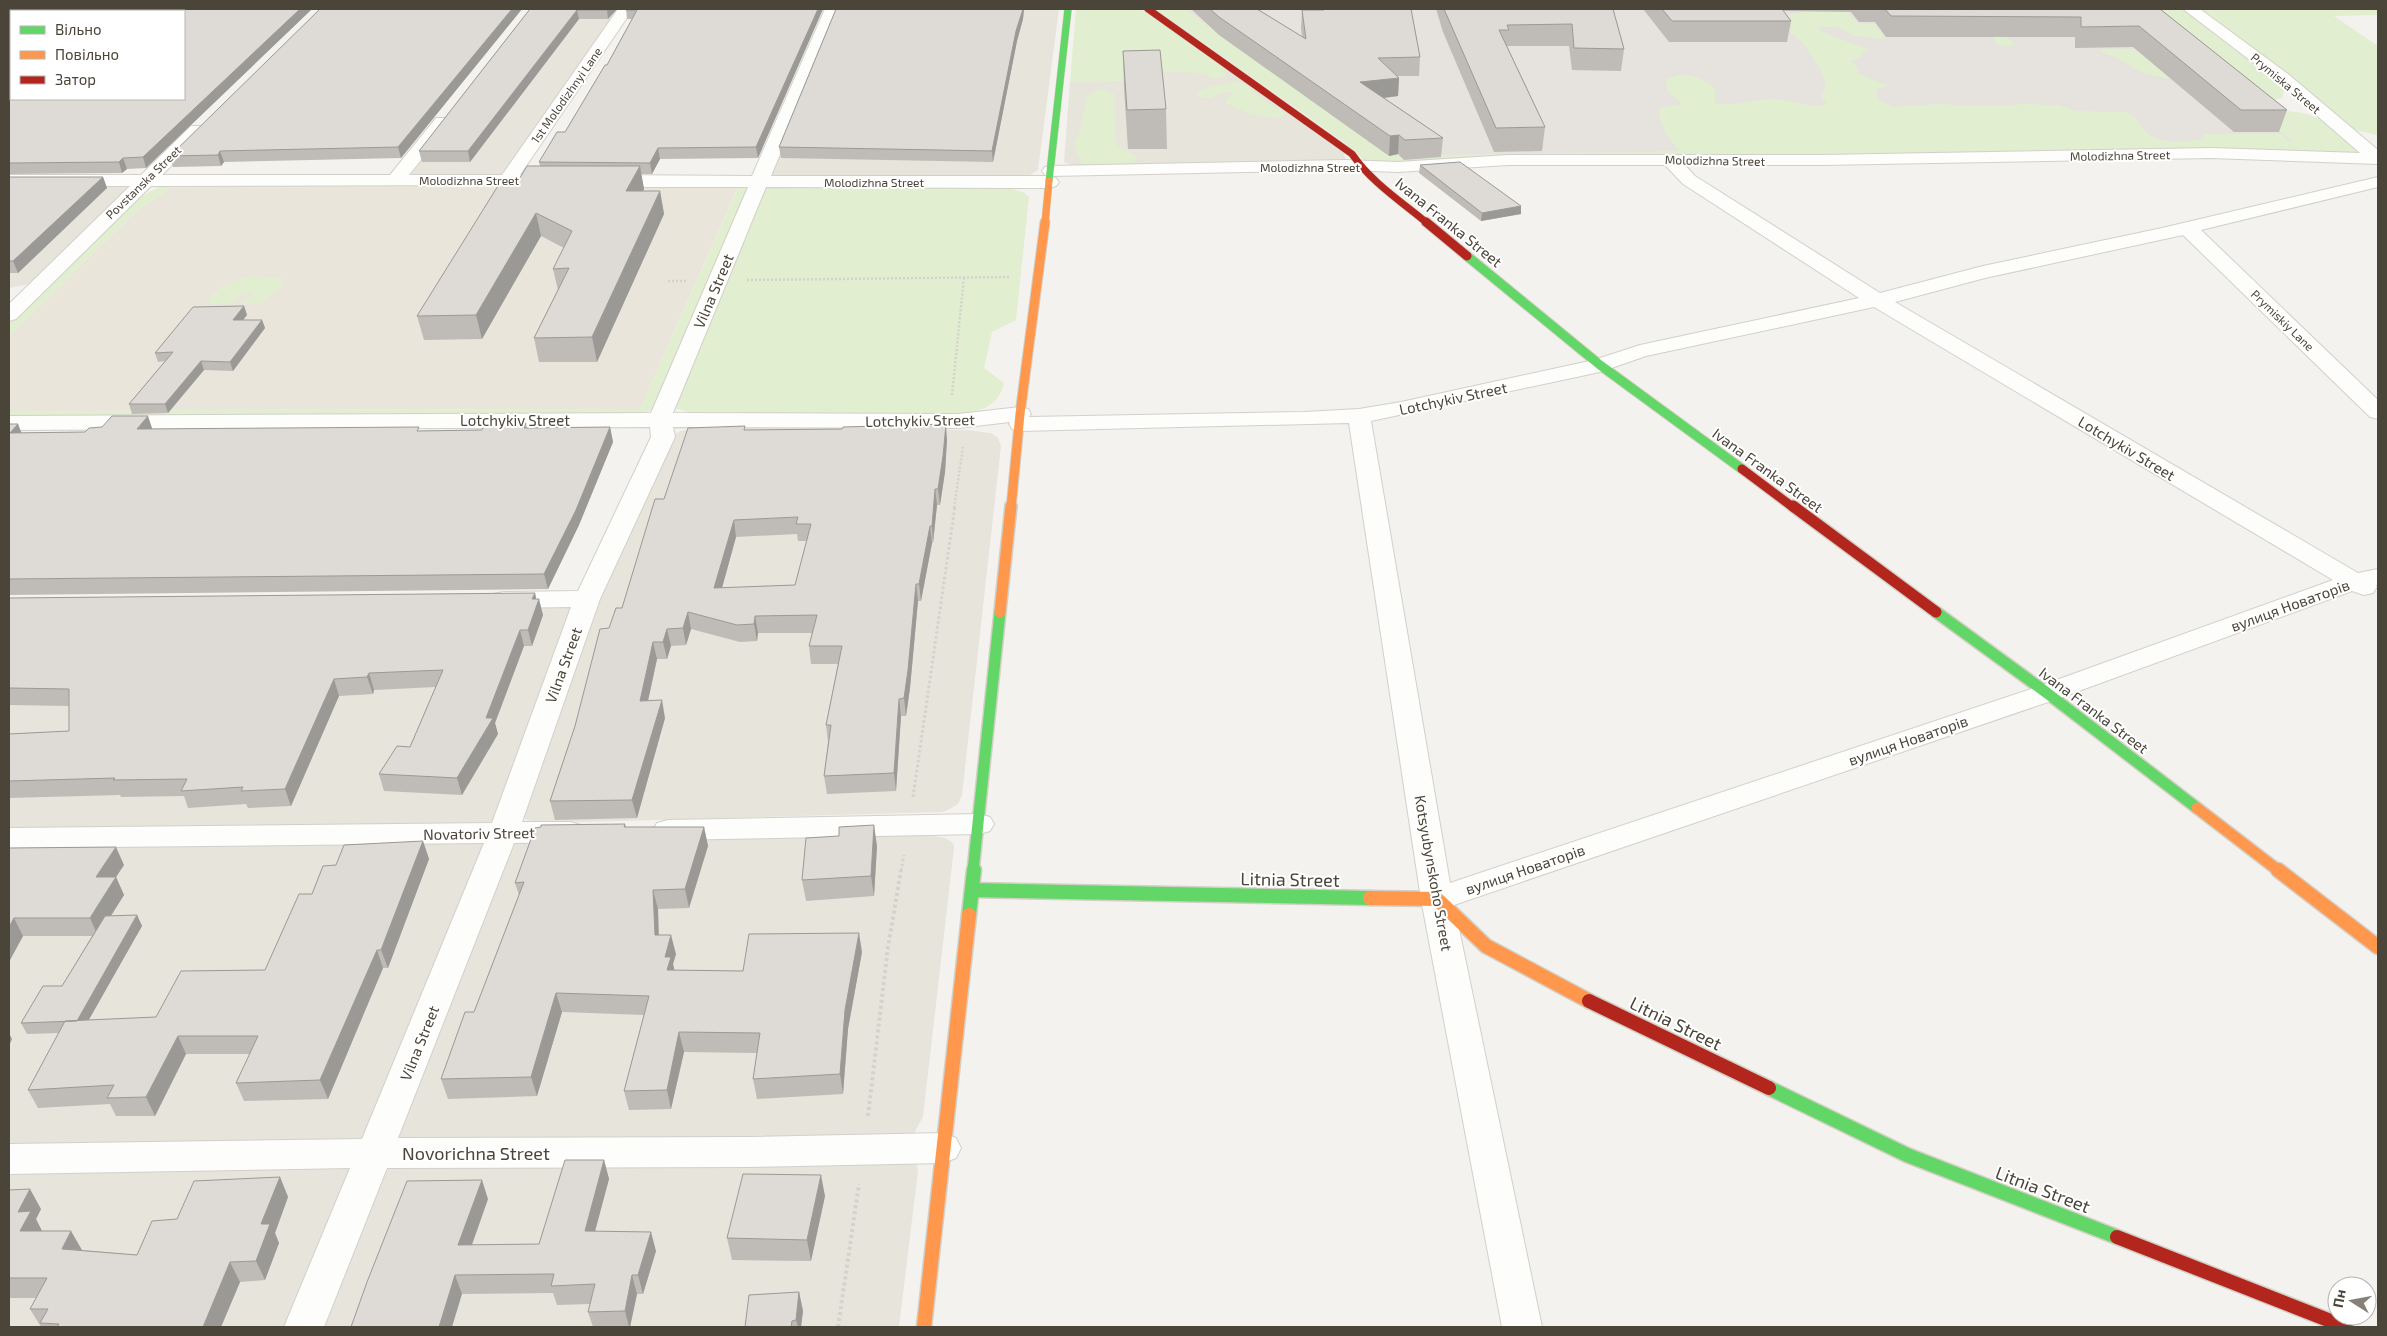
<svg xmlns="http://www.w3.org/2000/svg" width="2387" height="1336" font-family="'Exo 2',sans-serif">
<rect width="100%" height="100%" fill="#f4f2ee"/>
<path fill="#e7e4dc" d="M535,9H621L505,175L410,177L407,173Z
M838,9H1059L1038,170L1024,179L778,178L772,175L770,172Z
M1227,70L1343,152L1346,159L1076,167L1064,162L1070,82L1146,80V71Z
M9,184L125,186L130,188L30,284L9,288Z
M701,427L967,430L991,433L998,438L1001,446L962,795L958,804L950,809L942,812L548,823L527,820L520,816L595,598L671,436L681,431Z
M575,605L495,820L486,825L9,832V608Z
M923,834L945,838L953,843L954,848L923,1117L913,1135L904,1140L399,1139L395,1135L511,846L521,842Z
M466,841L482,844L485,847L366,1138L349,1143L9,1150V846Z
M910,1160L917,1165L918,1171L899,1327H314L365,1198L384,1167Z
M328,1162L339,1164L351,1172L350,1181L291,1327H9V1168Z"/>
<path fill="#e6e2de" d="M1184,9H2129L2294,142L1389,156Z"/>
<path fill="#eae5da" d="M738,187L640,409L188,410L9,412V336L136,211L172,188Z"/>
<path fill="#e1eecf" d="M1076,9H1141L1227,70H1223L1226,75L1216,79L1201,73L1146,71V80L1070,82Z
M1155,9H1186L1206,24H1218L1248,55L1389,156L1679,151C1669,138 1659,127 1659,108L1682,104C1675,95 1665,95 1666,81C1681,68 1704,77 1716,90L1715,102L1720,104C1739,105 1756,99 1774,99C1791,99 1808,108 1825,105L1826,103L1821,97L1826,84L1820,69L1802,42L1790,32L1791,26L1784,16L1801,12L1802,9L1981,12L2016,45L2008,47L1996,44L1991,34L1851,12L1849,13L1858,23L1875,24L1885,39L1853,36L1839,27H1818L1823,32L1867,49L1868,51L1863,52L1861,57L1851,61L1856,65L1859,74L1887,85L1886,87L1877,89L1876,96L1880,101L1894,107L1935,104L1990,106L2025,104L2059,105L2076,111L2127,112C2138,116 2140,128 2149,134C2161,144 2184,141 2199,140L2204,138V134H2209L2274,133L2283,135L2288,142H2293L2256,111C2312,109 2317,114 2359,149L2355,155L1368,164L1345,143Z
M2129,9H2186L2280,82L2284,90L2282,98L2274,100L2146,74C2134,70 2126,62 2115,57C2110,55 2105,54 2100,51L2103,49H2171Z
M2196,9H2378V15L2334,16L2378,46V135L2350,129Z
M1234,82L1244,83L1265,101L1286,113L1283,117C1265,120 1242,112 1226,103V100L1233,94C1224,89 1220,94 1213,97C1209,99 1203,97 1199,97L1196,93C1200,88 1226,84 1234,82Z
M1098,90H1106L1114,94L1116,143L1119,147L1137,156L1134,162C1119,167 1094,169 1079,162L1080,156L1076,152L1075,144L1080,131L1087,96Z
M163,185H738L748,187L656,407L645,413L9,417V412L188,410L640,409L738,188H172L136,211L9,336V323L134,200Z
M778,186L1008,188L1023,192L1029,197L1016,320L992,332L984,368L1004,383C998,412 970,413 945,415L690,413L675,408L674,403L764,189Z
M253,276L282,279L284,284L261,303L243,304L252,295V293C242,292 238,297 231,303H208C214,286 237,279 253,276Z"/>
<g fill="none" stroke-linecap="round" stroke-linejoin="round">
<g stroke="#d2d0cb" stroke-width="2">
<path id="street" d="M618,9H633L520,175L561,177L564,181L561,185L151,186L16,319L9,321V304L130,186H9V175H141L191,126H203L206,130L203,134L162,175H390L436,118H448L451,122L409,175H502Z
M825,9H840L771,176H1050L1056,178L1059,182L1056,186L1050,188L766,187L673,413L958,414L1020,407L1028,409L1031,414L1029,417L1304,412L1359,409L1401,402L1594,360L1640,345L1859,298L1683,184L1665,165H1508L1398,172L1345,170L1051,176L1045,175L1042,171L1045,167L1051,166L1345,160L1398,162L1508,155H1822L2211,148L2360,153L2276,80L2183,9H2200L2288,74L2378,150V164L2211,158L1822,165H1685L1695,176L1880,293L1983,266L2162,228L2378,177V187L2201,230L2378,400V419L2370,417L2183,235L1985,278L1895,302L2358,573L2378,569V585H2376L2377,587L2373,593L2364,595L2352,591L2057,699L1454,905L1542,1327H1502L1421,899L1349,423L1020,431L1012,429L1009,424L1010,422L958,428L673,427L675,437L600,599L522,822H570L581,825L585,832L581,839L570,842L514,843L398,1138L749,1137L943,1133L956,1138L961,1148L956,1158L943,1163L749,1167L387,1168L324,1327H284L350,1168L9,1174V1144L362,1139L484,843L9,848V828L492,823L571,607L503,608L494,606L490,600L494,594L503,592L578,591L651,437L650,427L9,430V416L651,413L748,187H605L599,185L596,181L599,177L605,175L752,176ZM1874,307L2333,580L2037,687L1450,883L1371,421L1600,372L1646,356Z
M979,814L990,817L994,824L990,831L979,834L668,840L657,837L653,830L657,823L668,820Z"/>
</g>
<g stroke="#d3cfc5" stroke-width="8">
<path id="fast-far3" d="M1049,181L1068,9"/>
</g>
<g stroke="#d3cfc5" stroke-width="11">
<path id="fast-far2" d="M1467,256L1600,365L1742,469"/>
</g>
<g stroke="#d3cfc5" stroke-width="14">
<path id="fast-far1" d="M1936,612L2047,693L2197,808
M973,871L1000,612"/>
</g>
<g stroke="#d3cfc5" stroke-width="17">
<path id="fast" d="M972,890L1370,898
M969,915L974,870
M1769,1088L1907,1155L2117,1237"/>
</g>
<g stroke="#d3cfc5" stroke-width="8">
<path id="slow-far3" d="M1045,223L1049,181"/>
</g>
<g stroke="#d3cfc5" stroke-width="11">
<path id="slow-far2" d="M1011,508L1020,414L1045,222"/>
</g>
<g stroke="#d3cfc5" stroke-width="14">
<path id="slow-far1" d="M1000,612L1011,506
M2197,808L2279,871"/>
</g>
<g stroke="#d3cfc5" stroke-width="17">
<path id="slow" d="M2278,870L2378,947
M1370,898L1437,899L1486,946L1589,1001
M924,1327L969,915"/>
</g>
<g stroke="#d3cfc5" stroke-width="8">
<path id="jam-far3" d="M1148,9L1352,154C1371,182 1402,202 1427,223"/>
</g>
<g stroke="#d3cfc5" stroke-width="11">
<path id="jam-far2" d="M1426,222L1467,256
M1742,469L1794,508"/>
</g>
<g stroke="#d3cfc5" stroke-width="14">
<path id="jam-far1" d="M1793,506L1936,612"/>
</g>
<g stroke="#d3cfc5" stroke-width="17">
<path id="jam" d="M1589,1001L1769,1088
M2117,1237L2346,1327"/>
</g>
<path stroke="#d3d2cc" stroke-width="2.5" stroke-dasharray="2 2" stroke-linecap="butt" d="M747,280L1011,277
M668,281H688
M952,395L964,277
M954,508L963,447"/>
<path stroke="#d3d2cc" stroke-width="3" stroke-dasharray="2.5 2.5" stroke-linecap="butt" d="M913,797L955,506
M901,871L904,855"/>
<path stroke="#d3d2cc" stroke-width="4" stroke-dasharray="3 3" stroke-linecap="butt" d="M868,1116L888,947L901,870
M838,1327L859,1184"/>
<use href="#street" fill="#fdfdfc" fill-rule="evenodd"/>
<use href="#fast-far3" stroke="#63d668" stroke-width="7"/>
<use href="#fast-far2" stroke="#63d668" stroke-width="9"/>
<use href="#fast-far1" stroke="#63d668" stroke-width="11"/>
<use href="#fast" stroke="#63d668" stroke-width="14"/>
<use href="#slow-far3" stroke="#ff974d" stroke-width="7"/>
<use href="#slow-far2" stroke="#ff974d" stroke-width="9"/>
<use href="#slow-far1" stroke="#ff974d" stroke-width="11"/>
<use href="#slow" stroke="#ff974d" stroke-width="14"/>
<use href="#jam-far3" stroke="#b3261e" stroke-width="7"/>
<use href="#jam-far2" stroke="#b3261e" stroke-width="9"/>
<use href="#jam-far1" stroke="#b3261e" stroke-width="11"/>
<use href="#jam" stroke="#b3261e" stroke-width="14"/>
</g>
<path fill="#bfbcb8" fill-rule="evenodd" d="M9,9H312L146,168L127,169L122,173L9,174V94L184,99L11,11V93L10,90L9,92Z
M522,9L401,158L224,162L221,166L173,167L170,156Z
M530,9H617L608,19H579L470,162H422L419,151Z
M626,9H823L758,158L660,159L652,174H641L644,189L643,191H660L664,214L597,362H539L534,338L558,290L553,269L564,248L541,236L482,339L424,340L417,316L518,181L540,166L539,162L565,132L607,65L632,19H627Z
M836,9H1024L1023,19L1017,41L993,162L781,158L779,147Z
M1191,9H1257L1302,37L1301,28L1302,10H1323V9H1411L1420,57L1419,76H1398L1399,78L1398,96L1384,98L1443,138L1441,157L1404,160L1398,154L1389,156L1219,35Z
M1436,9H1613L1624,49L1621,71L1572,70L1569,46H1507L1545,127L1542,151L1494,152L1443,32Z
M1643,9H2160L2287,110L2279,132H2234L2133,47L2075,48V37H1886L1875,22H1859L1851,12L1783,11L1791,21L1787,42H1669Z
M1123,51L1166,109L1167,149H1128L1124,89Z
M1420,165L1521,214L1481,221L1419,173Z
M9,177H103L107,188L18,273H9Z
M244,306L247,315L243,320H262L265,328L233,371L204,370L168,413L132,414L129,404L165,361L158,362L155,353Z
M526,423L527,428L610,427L613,442L579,525L548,589L9,595V424H18L21,433L85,432L153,429L421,431L482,430Z
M746,430L947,440L945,472L940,505H937L933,543H932L921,601H918L910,688L906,716H901L896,791L827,794L824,776L828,742L826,725L838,664H811L809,646L812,633H758L757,641L740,642L691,629L686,645L671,646L667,659H657L648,701L665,718L637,818L555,820L550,801L609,628L622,608L664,499ZM797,534L798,541H807L795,585L722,588L736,537Z
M535,593L536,599L543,615L532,646H524L495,723L498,734L462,795L384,791L379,774L410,747L436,687L374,690L373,694L339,696L291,806L248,808L246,804L188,808L184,796L121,797L120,795L9,798V734L69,731V706L9,705V598Z
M625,824L626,827H704L708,846L689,908L658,909L659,935L676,954L673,964L674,970L743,971L862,952L848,1029L843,1094L757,1099L753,1079L757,1053L684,1052L671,1109L629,1110L624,1091L644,1015L562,1012L537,1096L448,1099L441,1079L474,1012L519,895L515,883Z
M423,841L429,859L388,968H383L328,1099L244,1101L236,1083L250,1054H186L155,1116H116L110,1104L38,1108L28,1090L59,1033L27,1034L21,1023L62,986L92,936H23L10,960H9V848L124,865L116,877L124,895L111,916L137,915L142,926L88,1020L156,1017L265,970L312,894L336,865Z
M877,846L874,896L806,901L802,880Z
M604,1160L609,1179L595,1231L656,1251L643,1294H637L630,1327H593L588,1312L590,1304L557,1305L553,1293L462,1294L351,1327L488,1199L472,1245L539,1244Z
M280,1177L288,1197L275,1233L279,1243L265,1280L240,1282L221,1327H41L30,1309L36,1298H9V1190L41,1209L36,1219L42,1231L82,1250L137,1255L177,1219Z
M825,1196L811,1261L732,1260L727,1238Z
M799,1292L803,1311L801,1327H745Z"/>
<path fill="#9b9996" d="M300,9H312L146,168L143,157Z
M512,9H522L401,158L398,147Z
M607,9H617L608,19L607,10Z
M818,9H823L758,158L756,147Z
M1023,9H1024L1023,19L1017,41L993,162L992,151L1016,31Z
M577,10L579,19L470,162L468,151Z
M1399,78L1398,96L1359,101L1360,82Z
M1399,135L1398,154L1389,156L1390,136Z
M658,148L660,159L652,174L650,163Z
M220,151L224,162L221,166L218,155Z
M123,158L127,169L122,173L119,162Z
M640,166L644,189L630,214L626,191Z
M103,177L107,188L18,273L13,261Z
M660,191L664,214L597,362L592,337Z
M1521,206V214L1481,221L1482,213Z
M536,213L541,236L482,339L476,315Z
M244,306L247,315L236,329L233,320Z
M262,320L265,328L233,371L230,362Z
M201,361L204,370L168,413L165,404Z
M148,416L153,431L137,429Z
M18,424L24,439L10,433Z
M946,424L947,440L945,472L940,505L938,489Z
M610,427L613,442L579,525L548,589L544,574Z
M935,489L937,505L933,543L932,526Z
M734,520L736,537L717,606L714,588Z
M930,526L932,543L921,601L919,584Z
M916,584L918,601L910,688L906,716L904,698Z
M535,593L537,603L539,599L543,615L532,646L528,630L532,599Z
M688,612L691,629L686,645L683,628Z
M755,616L758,633L757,641L754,624Z
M667,629L671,646L667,659L663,642Z
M520,630L524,646L495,723L498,734L462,795L457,778L486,718Z
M653,642L657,659L644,719L640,701Z
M369,673L374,690L373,694L367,677Z
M334,679L339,696L291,806L285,789Z
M899,699L901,716L896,791L894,773Z
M662,700L665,718L637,818L632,800Z
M874,825L877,846L874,896L871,876Z
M704,827L708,846L689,908L685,889Z
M423,841L429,859L388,968L381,950Z
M116,847L124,865L116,877L124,895L98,936L90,918L96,877Z
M653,890L658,909L659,955L655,935Z
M137,915L142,926L82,1032L76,1021Z
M14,918L23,936L10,960L9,957V927Z
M859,933L862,952L848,1029L843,1094L840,1074L845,1010Z
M671,935L676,954L673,964L676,976L667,970L665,957Z
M377,950L383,968L328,1099L320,1080Z
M556,993L562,1012L537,1096L531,1077Z
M679,1032L684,1052L671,1109L667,1090Z
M9,1033L12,1039L9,1046Z
M178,1036L186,1054L155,1116L146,1097Z
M604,1160L609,1179L590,1250L585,1231Z
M821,1175L825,1196L811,1261L807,1240Z
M280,1177L288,1197L275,1233L279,1243L265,1280L256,1261L261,1224Z
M482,1180L488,1199L465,1264L458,1245Z
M30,1189L41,1209L36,1219L42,1231H20L18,1212Z
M71,1231L82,1250L62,1249Z
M651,1232L656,1251L643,1294L638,1275Z
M230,1262L240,1282L221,1327H203Z
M455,1275L462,1294L452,1327H439Z
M632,1275L637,1294L630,1327H629L625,1311Z
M799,1292L803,1311L801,1327H798L796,1320Z"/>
<path fill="#dedbd6" stroke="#9b9996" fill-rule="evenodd" d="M9,9H300L143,157L123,158L119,162L9,163V94H11V99H184V11H11V87H9Z
M320,9H512L398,147L220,151L218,155L170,156Z
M530,9H607V10H577L468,151H419Z
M626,9H818L756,147L658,148L650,163L539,162L557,132H565L605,65H607L637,10H626Z
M836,9H1023L1016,31L992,151L779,147Z
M1210,9H1257L1306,39L1302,10H1324V9H1411L1420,57L1378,58L1399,78L1360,82L1443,138L1405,140L1399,135L1390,136L1219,17Z
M1444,9H1613L1624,49L1574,48L1572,24L1507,25L1509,30H1499L1545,127L1496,128Z
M1662,9H1782L1791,21H1672Z
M1885,9H2160L2287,110H2241L2139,26L2081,27V17L1891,16Z
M1160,50L1166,109L1127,110L1123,51Z
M1460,162L1521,206L1482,213L1420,165Z
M527,166H640L626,191H660L592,337L534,338L569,268L553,269L572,231L536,213L476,315L417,316L501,181H518Z
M9,177H103L13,261H9Z
M244,306L233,320H262L230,362L201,361L165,404H129L173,352L155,353L193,307Z
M112,416H148L137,429L419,427L417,431L482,430L485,424L526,423L524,428L610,427L576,510L544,574L9,579V424H18L10,433L85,432L89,428L102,427Z
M946,424L943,456L938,489H935L932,526H930L919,584H916L908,670L904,698L899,699L894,773L824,776L831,725H826L842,646H809L817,615L755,616L754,624L737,625L688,612L683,628L667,629L663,642H653L640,701L662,700L632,800L550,801L575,726L600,629L609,628L616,608H622L655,499H664L688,428L745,426L744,430L842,429L843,427ZM798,517L796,524H811L795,585L714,588L734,520Z
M535,593L532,599H539L528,630H520L486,718H493L457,778L379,774L397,746L410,747L443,670L369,673L367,677L334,679L285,789L241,791L243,787L181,791L187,779L113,780L115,778L9,781V734L69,731V689L9,688V598Z
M625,824L624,827H704L685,889L653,890L655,935H671L665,957H671L667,970L743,971L749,934L859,933L845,1010L840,1074L753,1079L760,1033L679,1032L667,1090L624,1091L649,996L556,993L531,1077L441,1079L465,1012H474L524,882L515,883L535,828L541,827V825Z
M874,825L871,876L802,880L806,838L839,836V827Z
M423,841L381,950H377L320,1080L236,1083L258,1036H178L146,1097L107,1098L114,1085L28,1090L65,1021L156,1017L181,971L265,970L299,894H312L323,866L336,865L344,845Z
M116,847L96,877H116L90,918H14L9,927V848Z
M137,915L77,1021L21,1023L43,986H62L105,916Z
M565,1160H604L585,1231L651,1232L638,1275H632L625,1311L588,1312L595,1284L551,1286L554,1274L455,1275L439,1327H351L367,1282L407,1181L482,1180L458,1245L539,1244Z
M743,1174L821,1175L807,1240L727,1238Z
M280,1177L261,1224H270L256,1261L230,1262L203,1327H57L59,1324L40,1323L48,1309H30L47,1278H9V1190L30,1189L18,1212L31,1211L20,1231H71L62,1249L137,1255L152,1221L177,1219L194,1181Z
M799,1292L796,1320L792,1321L791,1327H745L749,1295Z"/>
<g text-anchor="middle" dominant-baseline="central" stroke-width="4" stroke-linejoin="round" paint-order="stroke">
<g font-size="12" fill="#4b4439" stroke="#fff">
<text transform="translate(2286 83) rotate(40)">Prymiska Street</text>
<text transform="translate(566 95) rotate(-55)">1st Molodizhnyi Lane</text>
<text transform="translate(2120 155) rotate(-1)">Molodizhna Street</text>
<text transform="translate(1715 160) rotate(1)">Molodizhna Street</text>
<text x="1310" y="167">Molodizhna Street</text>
<text x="469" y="180">Molodizhna Street</text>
<text transform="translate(143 182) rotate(-44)">Povstanska Street</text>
<text x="874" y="182">Molodizhna Street</text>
<text transform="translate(2283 320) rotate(44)">Prymiskiy Lane</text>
</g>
<g font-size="15" fill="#4b4439" stroke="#fff">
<text transform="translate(1449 222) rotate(39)">Ivana Franka Street</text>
<text transform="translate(713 291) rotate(-67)">Vilna Street</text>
<text transform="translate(1453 398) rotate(-12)">Lotchykiv Street</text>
<text x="515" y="420">Lotchykiv Street</text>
<text transform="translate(920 420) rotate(-1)">Lotchykiv Street</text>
<text transform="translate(2127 448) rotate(31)">Lotchykiv Street</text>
<text transform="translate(1768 470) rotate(36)">Ivana Franka Street</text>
<text transform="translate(2290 605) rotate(-20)">вулиця Новаторів</text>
<text transform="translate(563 665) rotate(-70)">Vilna Street</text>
<text transform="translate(2094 710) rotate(37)">Ivana Franka Street</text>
<text transform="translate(1908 740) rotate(-19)">вулиця Новаторів</text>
<text transform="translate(479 833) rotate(-1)">Novatoriv Street</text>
<text transform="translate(1525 869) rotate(-19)">вулиця Новаторів</text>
<text transform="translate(1434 873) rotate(80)">Kotsyubynskoho Street</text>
<text transform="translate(419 1043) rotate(-68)">Vilna Street</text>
</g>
<g font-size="18" fill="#4b4439" stroke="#fff">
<text transform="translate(1290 879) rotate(1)">Litnia Street</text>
<text transform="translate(1676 1023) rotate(26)">Litnia Street</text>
<text x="476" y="1153">Novorichna Street</text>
<text transform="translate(2043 1189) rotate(21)">Litnia Street</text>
</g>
</g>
<rect width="2387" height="1336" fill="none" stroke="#4b4439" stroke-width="20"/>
<rect x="10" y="10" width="175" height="90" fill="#ffffff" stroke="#b7b4b0"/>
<rect x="20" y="26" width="25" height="8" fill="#63d668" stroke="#b7b4b0"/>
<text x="55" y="35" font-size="15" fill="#4b4439">Вільно</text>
<rect x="20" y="51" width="25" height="8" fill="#ff974d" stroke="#b7b4b0"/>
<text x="55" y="60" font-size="15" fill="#4b4439">Повільно</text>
<rect x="20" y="76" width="25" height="8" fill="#b3261e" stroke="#b7b4b0"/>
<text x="55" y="85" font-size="15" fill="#4b4439">Затор</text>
<g transform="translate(2352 1301) rotate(281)"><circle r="24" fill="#ffffff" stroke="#b7b4b0"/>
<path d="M0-4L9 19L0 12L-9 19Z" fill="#868178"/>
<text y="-8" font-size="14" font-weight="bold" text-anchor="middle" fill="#4b4439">Пн</text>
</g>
</svg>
